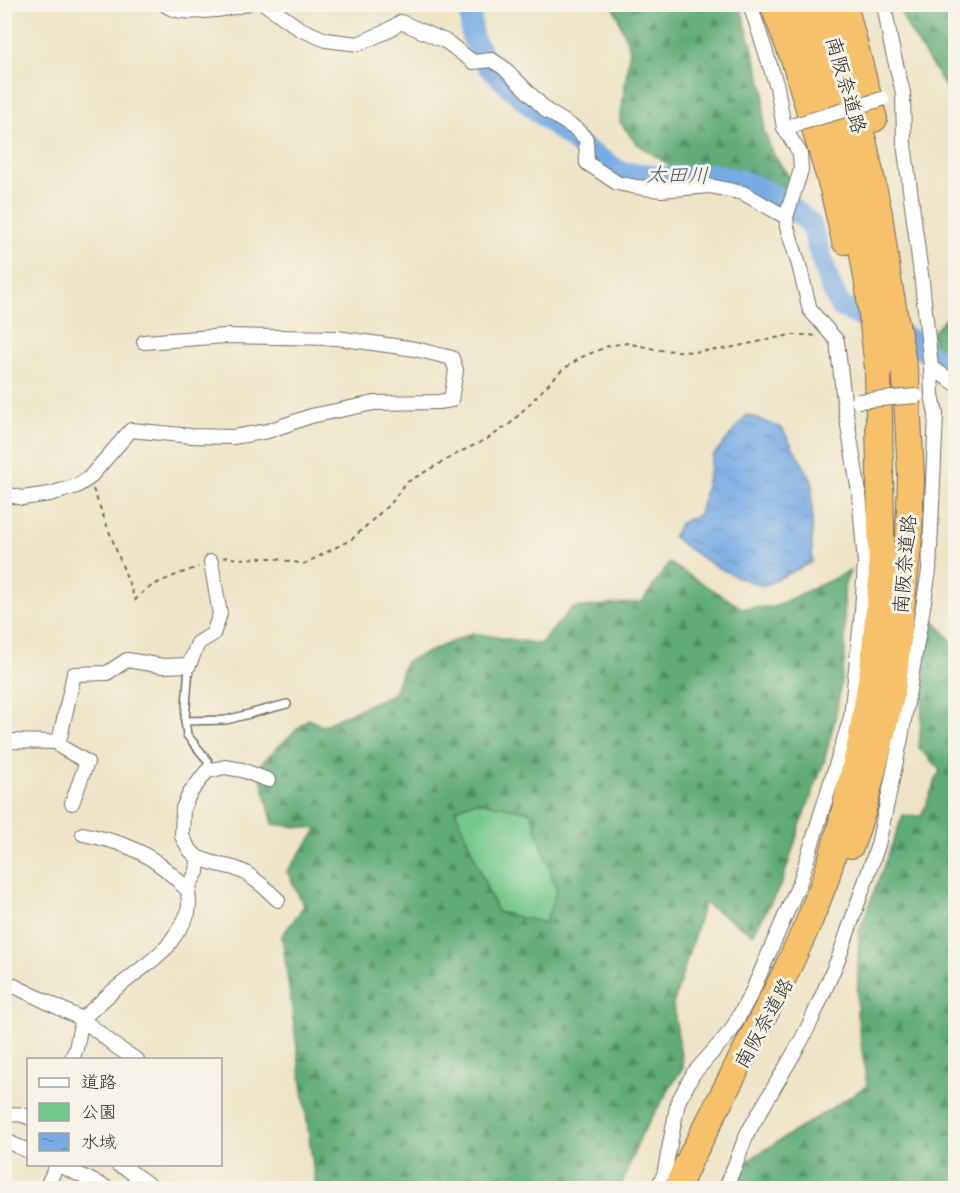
<svg xmlns="http://www.w3.org/2000/svg" width="960" height="1193" font-family="'Comic Neue','Klee One',sans-serif">
<defs>
<pattern id="forest-firs" width="22" height="20" patternUnits="userSpaceOnUse" patternTransform="scale(1.5)"><rect width="22" height="20" fill="#5eac78"/><path d="M5 1l3.5 6h-7zM16 11l3.5 6h-7z" fill="#4e8c63"/></pattern>
<pattern id="water-ripples" width="26" height="14" patternUnits="userSpaceOnUse" patternTransform="scale(1.5)"><rect width="26" height="14" fill="#76abe4"/><path d="M2 4q2-2 4 0t4 0M15 11q2-2 4 0t4 0" fill="none" stroke="#618bb9"/></pattern>
</defs>
<rect width="100%" height="100%" fill="#f7f3e8"/>
<filter id="ink" filterUnits="userSpaceOnUse"><feTurbulence type="fractalNoise" baseFrequency=".0167" numOctaves="2"/><feDisplacementMap in="SourceGraphic" scale="12" xChannelSelector="R" yChannelSelector="G"/><feConvolveMatrix kernelMatrix="1 2 1 2 8 2 1 2 1" color-interpolation-filters="sRGB"/></filter>
<filter id="wash" filterUnits="userSpaceOnUse"><feTurbulence type="fractalNoise" baseFrequency=".008" numOctaves="4" result="noise"/><feDisplacementMap in="SourceGraphic" scale="24" xChannelSelector="R" yChannelSelector="G"/><feGaussianBlur stdDeviation="1.35" result="paint"/><feColorMatrix in="noise" values="0 0 0 0 0 0 0 0 0 0 0 0 0 0 0 0 0 1.4 0 .05"/><feComposite in="paint" operator="in"/></filter>
<g filter="url(#wash)">
<rect width="100%" height="100%" fill="#eee4c7"/>
<path fill="#73c88c" stroke="#4f7a5c" stroke-width="1.5" d="M475,801L531,812L557,891L545,923L497,912L455,810Z"/>
<path fill="url(#forest-firs)" stroke="#446c52" stroke-width="1.5" fill-rule="evenodd" d="M613,5H740L764,90V131L775,157L792,181L783,189L759,178L675,169L636,143L620,122L630,49Z
M898,5H955V102L908,28Z
M955,309V377L938,370L932,333Z
M669,563L742,608L773,607L850,571L844,587L845,656L836,715L824,762L801,823L782,883L753,934L704,903L673,1005L683,1067L641,1135L620,1188H316L282,936L304,906L287,871L318,829L273,824L258,766L308,719L322,726L394,693L405,662L472,633L540,644L572,608L642,602ZM475,801L531,812L557,891L545,923L497,912L455,810Z
M929,614L956,647L955,1188H737L747,1161L867,1086L857,1013L859,932L903,815L921,816L940,770L919,748Z"/>
<path fill="url(#water-ripples)" stroke="#506b88" stroke-width="1.5" d="M747,415L782,428L812,481V562L764,586C730,577 700,559 673,537L680,523L699,515L713,456Z"/>
<g fill="none" stroke-linecap="round" stroke-linejoin="round">
<path stroke="#76abe4" stroke-width="22" d="M470,4L472,37L489,67L531,106L572,139L581,147L621,172L641,175L643,174L658,178L712,174L747,183L780,198L811,224L829,283L840,306L882,327L914,341L928,354L946,363L956,364"/>
</g>
</g>
<g filter="url(#ink)">
<g fill="none" stroke-linecap="round" stroke-linejoin="round">
<g stroke="#6f6c62" stroke-width="10">
<path id="lane" d="M189,665L185,721L187,735L208,761L207,771
M185,721L226,720L287,704"/>
</g>
<g stroke="#6f6c62" stroke-width="16">
<path id="street" d="M164,4C167,6 170,8 173,9C189,15 229,9 246,4
M265,4L300,29L326,40L358,44L385,32L401,22L447,42L473,62L492,60L504,68L547,111L576,129L586,139L587,163L617,183L637,187L661,190L710,186L743,193L786,217
M931,367L956,384
M4,495L8,496L10,495L22,498L50,494L77,486L89,478L131,430L191,436L233,437L268,431L311,416L374,403L439,402L451,400L456,370L452,358L415,349L337,338L225,336L144,342
M4,741L59,742L74,674L107,673L127,660L163,666L189,665L198,643L213,634L220,614L211,562
M59,742L61,747L87,762L72,803
M268,780L242,770L225,767L207,771L190,793L183,808L182,836L189,849L198,858L217,864L234,868L246,873L263,886L278,900
M83,834C97,837 111,840 124,845C148,854 171,872 188,891
M4,981L82,1019L118,1048L137,1060
M71,1060L76,1049L82,1019L113,991L155,958L167,947L182,925L188,913L189,903L188,891L191,882L197,872L198,858
M4,1116C13,1114 20,1113 28,1117
M4,1140L28,1151
M57,1164L107,1188
M117,1164L127,1169L153,1188
M46,1188L57,1165
M657,1188L664,1175L678,1102L693,1074L731,1031L752,992L800,882L851,717L862,611L865,563L859,493L844,401L837,341L810,310L799,265L787,227L786,217L801,170L800,153L784,128L777,87L750,4
M726,1188L747,1134L801,1041L812,1019L839,957L878,845L901,738L929,571L936,414L932,395L931,367L922,282L904,143L903,93L891,44L884,4"/>
</g>
<g stroke="#6f6c62" stroke-width="28">
<path id="highway" d="M773,4L795,62L833,189L845,241
M821,4L835,41L864,144L879,214L888,279L906,380L911,476L909,538L892,692L863,809L851,845
M844,4L874,119
M677,1188L690,1159L784,976L808,924L825,881L840,830L861,742L873,669L882,579L878,368L869,290L854,200L840,139L798,4"/>
</g>
<path stroke="#6f6c62" stroke-width="2" stroke-dasharray="4.5 4.5" stroke-linecap="butt" d="M93,489L135,599
M223,558L227,557L237,559L260,558H273L304,564L352,539L393,501L404,484L460,452L487,439L510,424L562,370L582,357L608,346L626,343L660,350L693,352L724,349L790,335H807L816,336
M135,601C147,583 178,575 198,567"/>
<use href="#lane" stroke="#fff" stroke-width="7"/>
<use href="#street" stroke="#fff" stroke-width="14"/>
<use href="#highway" stroke="#f6c16b" stroke-width="26"/>
<g stroke="#6f6c62" stroke-width="16" stroke-linecap="butt">
<path id="street-bridge" d="M794,125L882,99
M858,401L916,396"/>
</g>
<use href="#street-bridge" stroke="#fff" stroke-width="14"/>
</g>
</g>
<g text-anchor="middle" dominant-baseline="central" stroke-width="6" stroke-linejoin="round" paint-order="stroke">
<g font-size="20" fill="#2b2b2b" stroke="#f7f3e8">
<text transform="translate(846 85) rotate(74)">南阪奈道路</text>
<text transform="translate(905 564) rotate(-85)">南阪奈道路</text>
<text transform="translate(764 1023) rotate(-61)">南阪奈道路</text>
</g>
<g font-size="21" font-style="italic" fill="#45586c" stroke="#f7f3e8">
<text transform="translate(677 175) rotate(1)">太田川</text>
</g>
</g>
<rect width="960" height="1193" fill="none" stroke="#f7f3e8" stroke-width="24"/>
<rect x="27" y="1058" width="195" height="108" fill="#f7f3e8" stroke="#a5a39c" stroke-width="1.5"/>
<rect x="39" y="1078" width="30" height="9" fill="#ffffff" stroke="#a5a39c" stroke-width="1.5"/>
<text x="81" y="1088" font-size="18" fill="#2b2b2b">道路</text>
<rect x="39" y="1103" width="30" height="18" fill="#73c88c" stroke="#a5a39c" stroke-width="1.5"/>
<text x="81" y="1118" font-size="18" fill="#2b2b2b">公園</text>
<rect x="39" y="1133" width="30" height="18" fill="url(#water-ripples)" stroke="#a5a39c" stroke-width="1.5"/>
<text x="81" y="1148" font-size="18" fill="#2b2b2b">水域</text>
</svg>
